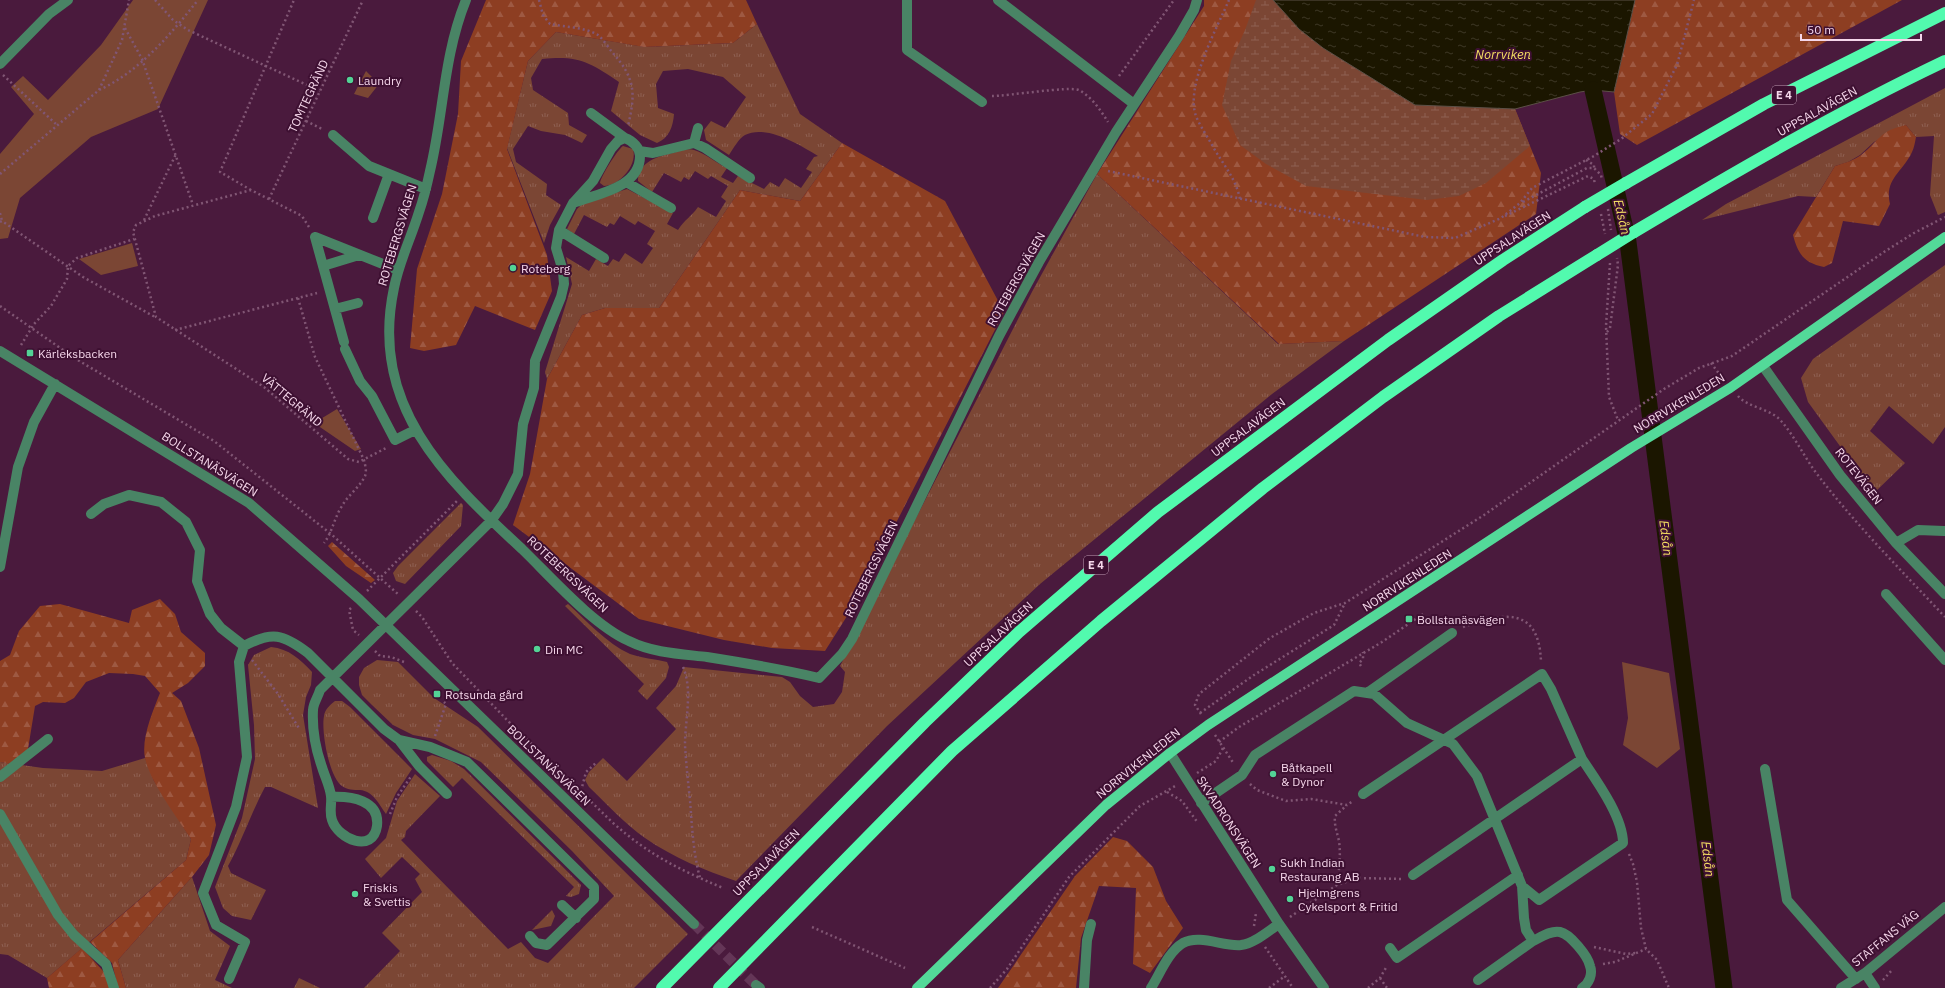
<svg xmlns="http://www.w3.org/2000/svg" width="1945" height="988" font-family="'IBM Plex Sans',sans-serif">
<defs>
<pattern id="grass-tufts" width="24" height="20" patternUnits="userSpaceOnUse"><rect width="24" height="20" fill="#7b4634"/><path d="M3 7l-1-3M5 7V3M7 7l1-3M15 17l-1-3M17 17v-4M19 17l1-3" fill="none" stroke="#8e6052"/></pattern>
<pattern id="forest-firs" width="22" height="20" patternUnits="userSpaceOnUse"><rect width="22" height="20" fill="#8d3e22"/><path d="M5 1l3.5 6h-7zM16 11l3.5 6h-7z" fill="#9e5942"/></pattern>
<pattern id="wetland-marsh" width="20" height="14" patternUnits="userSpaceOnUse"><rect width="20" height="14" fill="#7b4634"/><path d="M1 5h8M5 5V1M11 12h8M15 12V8" fill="none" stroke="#8e6052"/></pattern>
<pattern id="water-ripples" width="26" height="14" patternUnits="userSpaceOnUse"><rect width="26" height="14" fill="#1b1600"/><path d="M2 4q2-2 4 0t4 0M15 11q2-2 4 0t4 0" fill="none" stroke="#3d3725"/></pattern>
</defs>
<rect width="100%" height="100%" fill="#4a1a3d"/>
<path fill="url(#grass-tufts)" d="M757,24L800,114L842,143L800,201L740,190L659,308H605L582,315L547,379L545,372L572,284L566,257L589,271L596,259L608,266L613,259L619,262L625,253L642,264L653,248L647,244L655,231L638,221L635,225L620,216L614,225L610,223L607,227L584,215L574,234L567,229L577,209L583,203L627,189L673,213L667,224L678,230C685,219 691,217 698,207L716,217L726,201L721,197L728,186L711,176L708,179L695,171L689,180L684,177L681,182L664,173L652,192L638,181C638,162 658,156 673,153C679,151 688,148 694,150C705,153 716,163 727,168L721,177L733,183L738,176L764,189L770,182L779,187L785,178L801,188L812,172L806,169L814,157L818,156C800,145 766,124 745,135C739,138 733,149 729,155L706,140L704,130L711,121L725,128L746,97L723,77L688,69L663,71L656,84L658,108L674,114C673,127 669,138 657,143L640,135L611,111L619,82C590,62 578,55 542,59L531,78L533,90L568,113L569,125L587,135L582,143L565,135L541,131L528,126L513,149L516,162L547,184L546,195L561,205L550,225L544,243L507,148L528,61L556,32L645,47L733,43Z
M1945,88V212L1938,215L1930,195L1934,136L1916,137L1906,125L1874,142L1860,155L1848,162L1835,166L1816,197L1798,196L1702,220L1726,204Z
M1097,174L1278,344L1344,341L1272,394L1040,584L887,726L736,881C704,870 674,858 645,838C625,824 607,804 589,787L585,780L589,772L603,758L627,781L676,729L656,708L676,686L684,667L782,677L790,682L800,696L813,707L834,704L842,692L845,672L840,666L1033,290Z
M1945,265V427L1933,444L1889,406L1870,431L1905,463L1874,493L1808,402L1801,378L1813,359Z
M461,503L463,505L461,526L405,584L396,581L393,573L398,566Z
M568,604C587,621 606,643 630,654C641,658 655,659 667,662L669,667L666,678L647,700L638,691L644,684L565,606Z
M271,647C289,649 300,659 312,672L311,685L306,697L303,715L318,808L271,787H265C251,813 242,841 228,866L231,873L266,890L251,920L232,916L223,908L215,887L242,818L255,759L254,725L248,665L254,655Z
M377,660L398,662L434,698L478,727L688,934L634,988H364L400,951L382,933L422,892L415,879L420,874L402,857L381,878L365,859L386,838L397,801L415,774L440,796L406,831L405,837L401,840L508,949L521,942L535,958L548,963L614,896L572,851L481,762L435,739L413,735L393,725L372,705L362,695L359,685V677L364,668Z
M335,701H342L350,707L412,769L396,793L386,814C379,804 373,791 360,790C354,790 347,790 342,786C329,777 321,731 324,716C325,709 330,705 335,701Z
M432,755L451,761L464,769L577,881L581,885L579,894L571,897L566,896L574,887L462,778L453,787L427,761V757Z
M145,758L154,781L191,839L186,860L47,978L8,955L0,954V762L43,768L102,771Z
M192,877L210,931L230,946L215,980L232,988H126L118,960Z
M552,910L555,916L551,926L532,930Z
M299,978L320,988H294Z"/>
<path fill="url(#forest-firs)" d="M486,0H746L757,24L733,43L644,47L556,32L528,61L507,149L547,255L552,291L535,330L475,306L456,345L424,351L410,348L417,269L442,194L458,114L461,61Z
M1204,0H1273L1299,29L1323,48L1415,105L1515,109L1541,173L1536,214L1344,341L1279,344L1097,174L1204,6Z
M1635,0H1902L1637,145L1620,134L1614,92Z
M1906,125L1916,137C1915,142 1914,148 1912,152C1903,172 1884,179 1890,204L1879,226L1843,221L1832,263L1824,267C1804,263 1798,254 1793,235L1835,166C1844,163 1853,161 1861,155C1880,140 1879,131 1906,125Z
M842,143L945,201L1004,312L854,605L825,651L772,648L724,640L639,619L513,525L530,474L547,379L582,315L605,308H659L740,190L800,201Z
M332,542L375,580L371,583L346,566L328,546Z
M160,599L175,614L181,632L205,653V666L188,683L172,693L181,701L199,748L216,825L209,855L192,877L118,960L126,988H118L112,963L90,942L186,860L191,839C177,817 150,782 145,758C141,738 153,711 160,693L145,676L133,674L109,673L86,682L74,698L65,703L43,702L35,706L28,749L12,764L0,762V661L10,655L19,631L40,606L60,604L129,623L132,610Z
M1113,837L1127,841L1153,867L1166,901L1183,928L1150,973L1133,964L1136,888L1099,886L1081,938L1076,988H998L1075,876Z
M82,948L104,972L110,988H49L47,978Z"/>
<path fill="url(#wetland-marsh)" d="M1256,0H1273L1299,29L1323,48L1415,105L1515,109L1530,146L1486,183L1459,196L1427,200L1306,186L1266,164L1240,145L1222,105L1231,61L1245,30Z"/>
<path fill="#7b4634" d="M133,0H208L158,109L91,137L20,198L8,238L0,239V154L34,114L11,87L23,76L48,100L101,45Z
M366,71L379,84L368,98L354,94Z
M623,146L633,149C638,165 619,186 604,186L600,183C601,176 618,149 623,146Z
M132,243L138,266L101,275L79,259Z
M337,409L361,449L355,451L314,423Z
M1622,662L1669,673L1680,749L1657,768L1623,745L1628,718Z"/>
<path fill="url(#water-ripples)" stroke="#5c5046" d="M1273,0H1635L1614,92L1593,90L1580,92L1515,109L1415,105L1323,48L1299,29Z"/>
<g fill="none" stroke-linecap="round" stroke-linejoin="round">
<path stroke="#1b1600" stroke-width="17" d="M1593,90L1628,242L1724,988"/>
<path stroke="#643657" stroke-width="10" stroke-dasharray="10 5" stroke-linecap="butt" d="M694,924L756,985"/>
<path stroke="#815674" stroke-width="2.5" stroke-dasharray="2 3" stroke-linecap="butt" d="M155,0L173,20L188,30L320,91
M539,0L543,15L550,24C564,27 585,27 598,35C603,39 608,47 612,52C635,78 636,92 628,126
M1229,0C1217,28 1185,86 1196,116C1200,126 1207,136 1212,145C1223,165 1235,176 1240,199
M125,28L142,59L193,205
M3,75L57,125
M1119,76L1174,0
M99,90L122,40L129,0
M992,96C1007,96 1070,86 1079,90C1092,97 1101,111 1108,122
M306,121L322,129
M1586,160L1594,165V168
M1108,171L1425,237L1455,238L1501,218L1520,203L1532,188L1594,156L1621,139L1652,114L1677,65L1694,0
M0,174L99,90C139,72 171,34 198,0
M251,190L220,172L294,0
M269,199L363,0
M1523,202L1587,168H1594L1601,175L1602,180
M1608,209L1611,230
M0,213L2,221
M1601,214L1605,234
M1505,216L1588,176L1594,179L1595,185
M144,220L176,154
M0,222L2,221L83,277L155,317
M309,227L302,216L251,190L155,216L136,225L133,232L156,317L264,387L348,459L359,462L386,448
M1610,263L1606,326L1609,397L1618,420
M298,298L315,357L364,460C365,465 367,471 365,476C360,487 348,495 342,506C334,518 333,531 324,543
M0,306L76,359L214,441L331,534L399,595
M175,330L317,293
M1607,332L1610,328L1618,265L1617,258
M21,345L34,324L51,306L67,279L68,266L77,258L134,239
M1711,363L1723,379
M1738,396C1748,408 1771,408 1782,422C1794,436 1803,454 1814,470C1853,522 1900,569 1945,617
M367,591L457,501
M351,608L349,610L353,630L359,635
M416,611L422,617L452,663L508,721L612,822C649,855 678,869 723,888
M1463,627C1503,613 1539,605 1541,662
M375,651L380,656L391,657L404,662
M252,660L278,694L300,730
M1361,666L1359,663L1363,659V652
M683,667C693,690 685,720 685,745C686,763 688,782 690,800C692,826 693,852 700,878
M1200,713L1254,675L1334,625L1345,603
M1201,714L1195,705L1199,694L1270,638L1314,613L1345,603L1484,515L1664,389L1699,368L1732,356L1884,252L1914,233L1945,217
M1215,735L1234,764
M435,736L446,704L444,702
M1219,742L1239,727L1382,642L1423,614
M1197,773L1216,761L1223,748
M1250,784L1257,790L1286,801L1311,799L1347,805L1353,801
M581,791L586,772L597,762
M1167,792L1182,801L1198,823
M390,814L397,797L412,775
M1629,854L1633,864L1637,882L1641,928L1646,949L1657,960L1669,988
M1337,885C1339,871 1341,855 1339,841C1337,832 1334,825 1335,816L1347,805
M1290,917L1337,885L1358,878L1402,879
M1254,926L1256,913
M812,927L905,968
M1265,947L1293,988
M1594,947L1626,954L1636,953
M1603,964L1615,962L1646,949
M1380,978L1387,988
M1883,980L1892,970
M990,988L1007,969L1069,877L1140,806L1177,785
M1269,988L1285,976
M1368,988L1380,978L1387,966"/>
<path stroke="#498465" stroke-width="10" d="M466,0C443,57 444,113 430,171C427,185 424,198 419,212C411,238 399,262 394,288C369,405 444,477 522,549C551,577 593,625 629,641C653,653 681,654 707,657C745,663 782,669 819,678L842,654L852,639L999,336L1039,262L1116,132L1179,36L1194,10L1197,0
M907,0V50L982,102
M998,0L1134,104
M0,64L49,14L68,0
M591,113L625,138
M333,135L369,166L426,189
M694,143L698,128
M639,151L653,153L694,143L705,148L750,178
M626,182L671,208
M373,218L389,174
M559,230L604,258
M315,237L344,342
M315,237L398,270
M323,266L359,255
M335,309L358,303
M345,349L360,381L372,396L395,440L415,430
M0,351L249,503L359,599L694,924
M1763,366L1840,475L1896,543L1945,594
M91,514L104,504L129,495L161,502L186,522L200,550L197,581L210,614L221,628L244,646
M1896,543L1918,530L1944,531
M0,567L18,467L34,422L55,384
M1886,594L1945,660
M1367,693L1452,633
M399,740L430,747L467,762L594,887V899L547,945L536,943L530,936
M1170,753L1279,924L1324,988
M1765,769L1787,900L1856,979
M0,777L48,739
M1363,794L1542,674L1551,689L1582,759L1413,875
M331,797C351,796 380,800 377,826C373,854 338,839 332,820C329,812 332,804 331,796C330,787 325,777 322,767C316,750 312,729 313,710C313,704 318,697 320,690L491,521L503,504L518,474L523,424L534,388L535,361L561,297L564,284L563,271L556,248L559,230L573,203L593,181L611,149L618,141L625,138C633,141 640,148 640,156C640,188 596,194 573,203
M1201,803L1242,775L1255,755L1354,691L1374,694L1407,723L1453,744L1477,776L1522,886L1524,918L1526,930L1533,941C1541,937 1551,930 1560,932C1570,934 1588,956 1590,966C1593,974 1589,984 1582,988
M0,814L58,915L74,935L106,964L114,988
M1522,886L1539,900L1623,843C1623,817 1596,780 1582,759
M562,905L576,918
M1390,948L1397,958L1518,875
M1865,973L1875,988
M229,979L245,942L216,925L203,893L236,807L247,757L239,662L244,646C272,631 283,634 308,653L384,729L399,740L419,766L447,794
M1478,980L1533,941
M756,985L760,988
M1084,988L1087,940L1091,924
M1151,988C1160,974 1168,952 1183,943C1200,934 1224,947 1241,945C1255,943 1268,931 1279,924
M1841,988L1865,973L1945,907"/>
<path stroke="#53d999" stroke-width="10" d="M917,988L1106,805L1170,753L1208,725L1631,448L1730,388L1945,237"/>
<path stroke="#52faae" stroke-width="12" d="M1626,183L1764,104L1945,13
M1634,232C1736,171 1838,112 1945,61
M662,988L925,722L1019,632L1158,512L1388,340L1503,260L1585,207
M719,988L952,751L1101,621L1263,488L1383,397L1499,316L1597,255"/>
<path stroke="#52faae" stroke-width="12" d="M1585,207L1626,183
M1597,255L1634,232"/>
</g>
<g fill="#53d396" stroke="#3e1032" stroke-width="1.5">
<circle cx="350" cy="80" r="4"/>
<circle cx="513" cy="268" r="4"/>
<rect x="26" y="349" width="8" height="8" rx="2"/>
<rect x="1405" y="615" width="8" height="8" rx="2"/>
<circle cx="537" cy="649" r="4"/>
<rect x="433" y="690" width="8" height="8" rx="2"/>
<circle cx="1273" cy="774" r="4"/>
<circle cx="1272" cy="869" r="4"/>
<circle cx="355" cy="894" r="4"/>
<circle cx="1290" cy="899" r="4"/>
</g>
<g text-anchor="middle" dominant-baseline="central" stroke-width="4" stroke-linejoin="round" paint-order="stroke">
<g fill="#3e1032" stroke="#be9bb3" stroke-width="1">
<rect x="1772" y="86" width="24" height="18" rx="3"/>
<rect x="1084" y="556" width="24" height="18" rx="3"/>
</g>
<g font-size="11" font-weight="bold" fill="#f5d6ea">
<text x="1784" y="95">E 4</text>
<text x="1096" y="565">E 4</text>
</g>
<g font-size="12" fill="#f5d6ea" stroke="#3e1032" text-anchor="start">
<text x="358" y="80">Laundry</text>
<text x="521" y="268">Roteberg</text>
<text x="38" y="353">Kärleksbacken</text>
<text x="1417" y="619">Bollstanäsvägen</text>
<text x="545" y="649">Din MC</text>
<text x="445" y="694">Rotsunda gård</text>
<text x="1281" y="767">Båtkapell<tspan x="1281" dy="14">&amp; Dynor</tspan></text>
<text x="1280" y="862">Sukh Indian<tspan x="1280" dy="14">Restaurang AB</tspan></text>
<text x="363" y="887">Friskis<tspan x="363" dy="14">&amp; Svettis</tspan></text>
<text x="1298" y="892">Hjelmgrens<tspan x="1298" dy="14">Cykelsport &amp; Fritid</tspan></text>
</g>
<g font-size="12" fill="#f5d6ea" stroke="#3e1032">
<text transform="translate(308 96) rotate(-65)">TOMTEGRÄND</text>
<text transform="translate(1817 111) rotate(-29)">UPPSALAVÄGEN</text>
<text transform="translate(397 235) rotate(-73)">ROTEBERGSVÄGEN</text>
<text transform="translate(1512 238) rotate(-33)">UPPSALAVÄGEN</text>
<text transform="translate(1016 279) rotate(-61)">ROTEBERGSVÄGEN</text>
<text transform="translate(292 400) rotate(40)">VÄTTEGRÄND</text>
<text transform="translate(1679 403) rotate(-31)">NORRVIKENLEDEN</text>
<text transform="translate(1248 427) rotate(-37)">UPPSALAVÄGEN</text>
<text transform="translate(210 464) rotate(32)">BOLLSTANÄSVÄGEN</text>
<text transform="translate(1859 476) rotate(52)">ROTEVÄGEN</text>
<text transform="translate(871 569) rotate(-64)">ROTEBERGSVÄGEN</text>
<text transform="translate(568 574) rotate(43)">ROTEBERGSVÄGEN</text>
<text transform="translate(1407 580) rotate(-33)">NORRVIKENLEDEN</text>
<text transform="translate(998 634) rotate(-43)">UPPSALAVÄGEN</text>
<text transform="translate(1138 763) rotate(-39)">NORRVIKENLEDEN</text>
<text transform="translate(549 765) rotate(44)">BOLLSTANÄSVÄGEN</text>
<text transform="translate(1229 822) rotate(57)">SKVADRONSVÄGEN</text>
<text transform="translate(766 862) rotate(-45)">UPPSALAVÄGEN</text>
<text transform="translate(1885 938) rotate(-39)">STAFFANS VÄG</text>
</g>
<g font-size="13" font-style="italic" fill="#f5df62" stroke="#3e1032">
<text x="1503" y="54">Norrviken</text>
<text transform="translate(1622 217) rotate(77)">Edsån</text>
<text transform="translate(1666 538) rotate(83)">Edsån</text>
<text transform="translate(1708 859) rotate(83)">Edsån</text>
</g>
</g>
<path d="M1801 34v6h120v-6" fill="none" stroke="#f5d6ea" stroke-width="2"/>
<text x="1807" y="34" font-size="12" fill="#f5d6ea" stroke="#3e1032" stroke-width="3" paint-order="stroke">50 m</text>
</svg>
